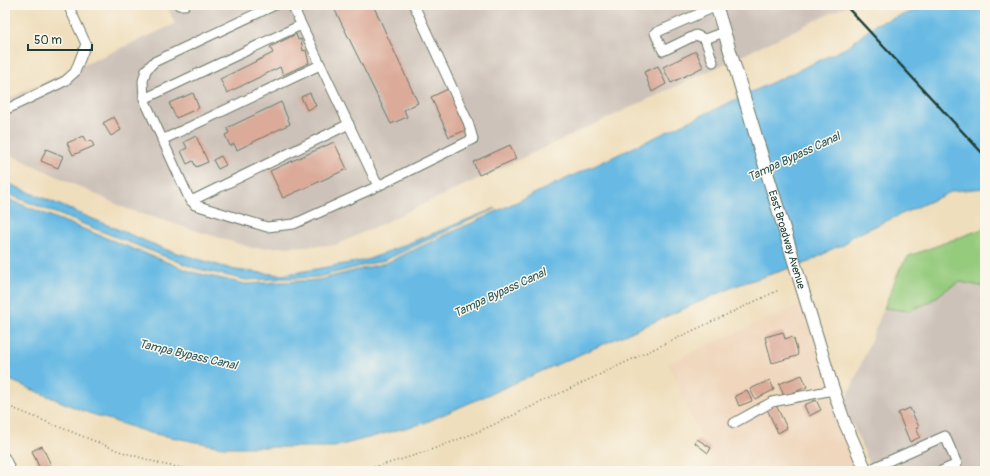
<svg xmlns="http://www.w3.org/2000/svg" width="990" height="476" font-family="Pangolin,sans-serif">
<rect width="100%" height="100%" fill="#fbf7ec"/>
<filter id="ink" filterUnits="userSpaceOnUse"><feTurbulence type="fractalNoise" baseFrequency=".025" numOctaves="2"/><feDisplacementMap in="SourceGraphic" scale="8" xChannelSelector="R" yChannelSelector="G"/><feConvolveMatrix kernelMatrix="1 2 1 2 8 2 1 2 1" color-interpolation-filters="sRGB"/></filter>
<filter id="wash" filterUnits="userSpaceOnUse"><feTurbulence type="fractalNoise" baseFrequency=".012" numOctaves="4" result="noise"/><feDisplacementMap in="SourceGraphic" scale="16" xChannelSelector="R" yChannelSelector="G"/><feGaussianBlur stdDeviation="0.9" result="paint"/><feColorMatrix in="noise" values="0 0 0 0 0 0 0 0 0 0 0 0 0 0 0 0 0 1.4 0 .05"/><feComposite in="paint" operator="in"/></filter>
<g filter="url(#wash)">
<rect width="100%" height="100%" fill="#efdebc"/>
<path fill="#efd6bc" d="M801,304L861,471H768L763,459L735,471H715L668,363Z"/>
<path fill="#cdc2b9" d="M167,5H711L728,62L336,245L252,248L127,209L5,152V100L175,24Z
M721,5H848L737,58Z
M960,282L985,287V471H873L844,406L884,308L908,311L928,303L950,287Z"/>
<path fill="#95cb7d" stroke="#5a8458" d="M985,228V287L960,282L950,287L928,303L908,311L884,308L900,268L909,256Z"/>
<path fill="#68bae4" stroke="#447c8c" d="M932,5H985V188L953,191L853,236L844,245L836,247L809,262L738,285L424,423L334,447H222L150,433L83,411L5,378V198L192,272L245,284L318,280L386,263L846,48L876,24Z
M5,182L167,250L235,270L282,275L367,260L496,208L385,260L318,277L246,280L194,268L5,193Z"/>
<g id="blocks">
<path fill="#dbaa99" d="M341,5H373L418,103L404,110L407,117L391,124L334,8Z
M296,34L298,40L301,39L303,51L306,50L309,63L283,75L280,67L227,93L220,79L273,53L270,47Z
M696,51L703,67L671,83L663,67Z
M658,66L666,84L652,92L644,72Z
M448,89L466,130L449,137L431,97Z
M193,93L199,108L176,118L169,103Z
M310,93L316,106L307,110L301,97Z
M281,102L290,124L237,150L234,144L230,146L225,135L229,133L227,128Z
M114,117L121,130L111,136L103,123Z
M83,136L86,142L91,140L94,146L73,155L67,143Z
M196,136L208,162L196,167L193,161L187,164L181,151L187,148L184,142Z
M334,142L347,169L283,198L270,171Z
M510,145L516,159L479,175L473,162Z
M46,149L63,156L58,168L41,161Z
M221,156L226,165L218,169L213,160Z
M783,332L785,339L791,337L794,339L798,353L797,356L772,363L765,337Z
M802,375L807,387L784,396L779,384Z
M770,380L774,390L755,399L750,389Z
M747,390L752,401L739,406L735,396Z
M816,400L821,410L809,416L804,405Z
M776,405L787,428L778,433L767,409Z
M910,408L919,427L916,428L920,437L910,442L898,413Z
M697,439L711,448L708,453L695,443Z
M42,446L51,465L40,469L32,451Z"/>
</g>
</g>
<g filter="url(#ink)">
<use href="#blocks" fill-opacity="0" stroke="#687564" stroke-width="1"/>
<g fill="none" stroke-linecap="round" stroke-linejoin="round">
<g stroke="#687564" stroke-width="11">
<path id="minor" d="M179,5H185
M275,5L154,62L146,70L143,81L144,99L188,196L195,205L267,227L294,224L378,186L473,139L468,122L414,5
M292,5L378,186
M717,6L655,33L663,51L696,35L705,39L724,32
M705,39L713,62
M144,99L301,25
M5,110L65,81L75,72L86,44L68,5
M162,140L320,65
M191,201L349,124
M734,423L772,402L833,390
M5,458L11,471
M866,471L945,436L957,464L941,471"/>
</g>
<g stroke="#687564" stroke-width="14">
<g id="major">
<path id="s1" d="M716,5L831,383L844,421L866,471"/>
</g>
</g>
<path stroke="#687564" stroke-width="1.5" stroke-dasharray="1 3" stroke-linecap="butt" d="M5,405L119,451L165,465L201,471
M350,471C394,465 440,447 482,430L779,290"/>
<use href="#minor" stroke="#fff" stroke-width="9"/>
<use href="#major" stroke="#fff" stroke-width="12"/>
<path stroke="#1f3d34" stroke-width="2.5" d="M845,5L985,156"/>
</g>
</g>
<g text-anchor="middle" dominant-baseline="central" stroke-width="3" stroke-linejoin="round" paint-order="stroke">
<g font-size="11" fill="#1f3d34" stroke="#fbf7ec">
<text stroke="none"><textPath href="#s1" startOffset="245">East Broadway Avenue</textPath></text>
</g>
<g font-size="12" font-style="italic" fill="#315c60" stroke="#fbf7ec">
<text transform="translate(794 157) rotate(-25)">Tampa Bypass Canal</text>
<text transform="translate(500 293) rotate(-25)">Tampa Bypass Canal</text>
<text transform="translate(188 355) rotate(13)">Tampa Bypass Canal</text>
</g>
</g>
<rect width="990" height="476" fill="none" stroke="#fbf7ec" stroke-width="20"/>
<path d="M28 44v6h64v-6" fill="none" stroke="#1f3d34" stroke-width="2"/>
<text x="34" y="44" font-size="12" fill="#1f3d34" stroke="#fbf7ec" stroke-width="3" paint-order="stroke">50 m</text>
</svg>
